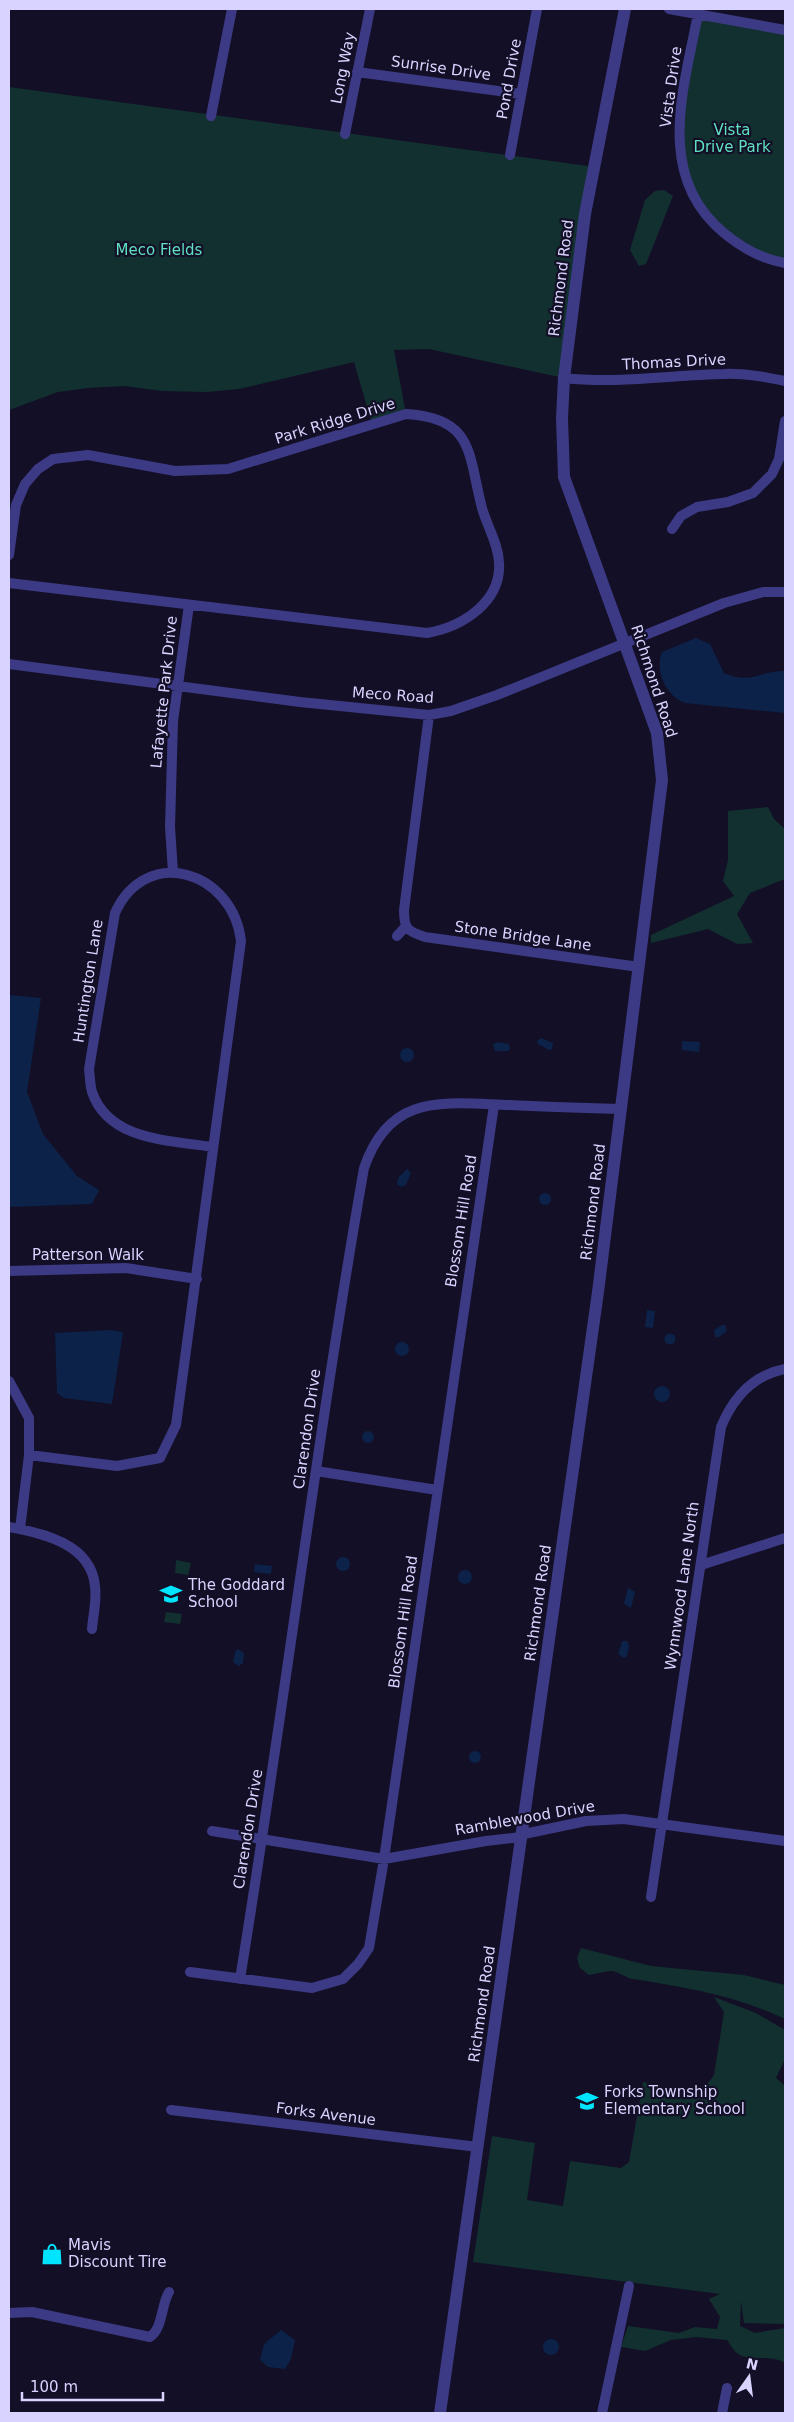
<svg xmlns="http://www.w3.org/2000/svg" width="794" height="2422" font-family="'DejaVu Sans',sans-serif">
<rect width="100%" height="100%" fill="#130f26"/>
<path fill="#12302f" d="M698,14L785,30V263L749,250L696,201L680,147Z
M9,87L595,167L564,378L429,349L394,350L406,414L372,424L354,362L239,389L207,392L162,391L124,386L88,388L58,392L9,410Z
M664,190L673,196L646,264L639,266L630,250L645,200L655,191Z
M768,807L774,819L785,829V879L750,893L737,914L753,943L737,944L708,929L651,943V935L734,896L723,881L728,860V811Z
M176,1560L191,1563L188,1575L175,1573Z
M166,1612L182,1614L180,1624L164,1622Z
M581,1948L651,1966L744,1975L785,1985V2019C737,1996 685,1987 633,1979C626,1978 619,1972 612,1971C605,1971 596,1974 589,1975L580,1968L577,1958Z
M714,1997L756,2013L785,2030V2059L776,2078L785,2086V2324L744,2323L741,2301L740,2326L755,2333L785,2328V2363C769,2353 750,2363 737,2353C733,2350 730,2344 727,2340L696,2337L671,2340L645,2351L621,2347L628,2326L679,2333L695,2327L717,2329L720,2317L709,2299L720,2294L473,2262L492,2136L535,2143L527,2200L563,2206L570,2161L621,2168L629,2162L643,2082C668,2087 698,2102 714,2075L724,2012Z"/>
<path fill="#0c2248" d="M696,638L710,644L724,673C753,685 757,671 785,671V713L685,703C667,697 654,671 662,652Z
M9,995L41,998L27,1092L43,1134L77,1176L99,1190L92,1204L9,1207Z
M541,1038L553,1043L552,1049L549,1050L538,1044L537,1041Z
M682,1041L700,1042L699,1052L682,1050Z
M498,1042L509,1044L510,1049L508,1051H495L493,1044Z
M400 1055a7 7 0 1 1 14 0a7 7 0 1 1-14 0Z
M407,1169L411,1173L406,1185L401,1187L397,1184L398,1178Z
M539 1199a6 6 0 1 1 12 0a6 6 0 1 1-12 0Z
M647,1310L655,1311L653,1328L645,1327Z
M722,1325H725L727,1331L719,1337H715L714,1330Z
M111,1330L123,1332L112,1404L64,1398L57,1393L55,1333Z
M664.5 1339a5.5 5.5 0 1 1 11 0a5.5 5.5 0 1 1-11 0Z
M395 1349a7 7 0 1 1 14 0a7 7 0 1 1-14 0Z
M654 1394a8 8 0 1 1 16 0a8 8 0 1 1-16 0Z
M362 1437a6 6 0 1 1 12 0a6 6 0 1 1-12 0Z
M336 1564a7 7 0 1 1 14 0a7 7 0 1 1-14 0Z
M255,1564L272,1566L271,1574L254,1572Z
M458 1577a7 7 0 1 1 14 0a7 7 0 1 1-14 0Z
M628,1588L635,1592L631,1608L624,1604Z
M622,1641H627L629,1645L627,1656L624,1658L618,1654Z
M238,1649L244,1653L243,1663L239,1666L233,1662L235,1652Z
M469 1757a6 6 0 1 1 12 0a6 6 0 1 1-12 0Z
M281,2330L295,2340L291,2359L285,2369L268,2367L260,2360L264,2344Z
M543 2347a8 8 0 1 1 16 0a8 8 0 1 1-16 0Z"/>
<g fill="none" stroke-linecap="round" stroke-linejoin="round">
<path stroke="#3d3a85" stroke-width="10" d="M669,9L785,30
M699,9C685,85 653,175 724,233C742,248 762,259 785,263
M357,72L521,94
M211,116L232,9
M345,134L370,9
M510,155L537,9
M564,378C618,384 671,375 724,374C745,373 765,377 785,381
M672,529L681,516L697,507L728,502L753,493L772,474L779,459L785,421
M9,555L16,505L25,484L38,469L53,459L88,455L175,471L228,469L406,414C475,418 468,455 482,508C487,526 498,543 499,562C502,602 462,627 427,633L9,583
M9,664L300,702L429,715L451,711L497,695L724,603L763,592H785
M429,715L404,910C404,929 407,931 425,937L639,967
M173,872L170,827L173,721L189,605
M397,936L406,926
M9,1271L126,1268L197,1279
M9,1381L29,1418V1455L20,1529
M29,1455L117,1466L160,1458L176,1425L241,941C233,871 146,844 115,913L89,1069C90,1077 90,1085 92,1092C109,1141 169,1140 212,1147
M316,1471L437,1490
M9,1527C43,1533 91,1544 95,1586C97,1601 93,1615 92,1629
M701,1565L785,1538
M212,1831L384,1859L486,1841L522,1837L524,1834L586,1821L624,1819L785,1841
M651,1897L721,1427C733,1398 753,1375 785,1369
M190,1972L312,1988L343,1979L358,1964L369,1948L384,1859L494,1105
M240,1979C284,1709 317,1437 364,1168C390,1092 444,1103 510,1105C547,1107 584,1108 621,1109
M171,2110L478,2147
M9,2313L32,2312L150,2337C163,2328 161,2305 169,2292
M602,2413L629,2286
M722,2413L727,2388"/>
<path stroke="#3d3a85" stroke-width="12" d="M440,2413L598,1292L662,780L657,733L564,477L562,418L564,378L585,214L625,9"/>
</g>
<defs>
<g id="school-bare" transform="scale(1.725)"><path d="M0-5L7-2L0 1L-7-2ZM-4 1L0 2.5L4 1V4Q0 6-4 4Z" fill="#00e5ff" stroke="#130f26" stroke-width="2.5" paint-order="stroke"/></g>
<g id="shop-bare" transform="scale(1.725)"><path d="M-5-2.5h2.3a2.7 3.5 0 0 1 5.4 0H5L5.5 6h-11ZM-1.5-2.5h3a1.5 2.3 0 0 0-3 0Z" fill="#00e5ff" stroke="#130f26" stroke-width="2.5" paint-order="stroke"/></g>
</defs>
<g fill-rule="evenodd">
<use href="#school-bare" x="171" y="1594"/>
<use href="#school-bare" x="587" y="2101"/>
<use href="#shop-bare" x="52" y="2254"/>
</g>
<g text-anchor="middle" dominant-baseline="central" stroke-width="4.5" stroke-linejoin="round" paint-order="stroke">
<g font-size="15" fill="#d9d4ff" stroke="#130f26">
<text transform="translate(343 68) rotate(-79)">Long Way</text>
<text transform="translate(441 68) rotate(8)">Sunrise Drive</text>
<text transform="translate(509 79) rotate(-80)">Pond Drive</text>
<text transform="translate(671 87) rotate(-82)">Vista Drive</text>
<text transform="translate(561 278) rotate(-83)">Richmond Road</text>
<text transform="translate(674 362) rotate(-3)">Thomas Drive</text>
<text transform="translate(335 421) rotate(-17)">Park Ridge Drive</text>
<text transform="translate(654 681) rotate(72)">Richmond Road</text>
<text transform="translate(164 692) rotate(-84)">Lafayette Park Drive</text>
<text transform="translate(393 695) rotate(4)">Meco Road</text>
<text transform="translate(523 936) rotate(8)">Stone Bridge Lane</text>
<text transform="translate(88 981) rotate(-81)">Huntington Lane</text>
<text transform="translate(593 1202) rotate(-83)">Richmond Road</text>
<text transform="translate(461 1221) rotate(-81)">Blossom Hill Road</text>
<text x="88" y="1255">Patterson Walk</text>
<text transform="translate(307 1429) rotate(-82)">Clarendon Drive</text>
<text transform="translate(682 1586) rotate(-82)">Wynnwood Lane North</text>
<text transform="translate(538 1603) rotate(-82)">Richmond Road</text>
<text transform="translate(403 1622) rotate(-82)">Blossom Hill Road</text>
<text transform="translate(525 1818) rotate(-10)">Ramblewood Drive</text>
<text transform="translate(248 1829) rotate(-81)">Clarendon Drive</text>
<text transform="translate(482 2004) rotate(-82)">Richmond Road</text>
<text transform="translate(326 2114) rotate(7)">Forks Avenue</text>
</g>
<g font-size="15" fill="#5fe0c0" stroke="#130f26">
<text x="732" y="130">Vista<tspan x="732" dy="17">Drive Park</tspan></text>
<text x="159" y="250">Meco Fields</text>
</g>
<g font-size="15" fill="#d9d4ff" stroke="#130f26" text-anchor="start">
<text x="188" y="1585">The Goddard<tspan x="188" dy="17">School</tspan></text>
<text x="604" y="2092">Forks Township<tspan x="604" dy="17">Elementary School</tspan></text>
<text x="68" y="2245">Mavis<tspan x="68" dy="17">Discount Tire</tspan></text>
</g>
</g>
<rect width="794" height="2422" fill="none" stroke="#d9d4ff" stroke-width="20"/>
<g transform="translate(749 2377) rotate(14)" stroke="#130f26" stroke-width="4" paint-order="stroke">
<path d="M0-4L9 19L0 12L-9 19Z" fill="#d9d4ff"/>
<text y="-8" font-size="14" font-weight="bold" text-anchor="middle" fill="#d9d4ff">N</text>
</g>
<path d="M22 2392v8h141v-8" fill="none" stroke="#d9d4ff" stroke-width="2.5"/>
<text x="30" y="2392" font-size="15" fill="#d9d4ff" stroke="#130f26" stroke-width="4" paint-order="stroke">100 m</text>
</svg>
